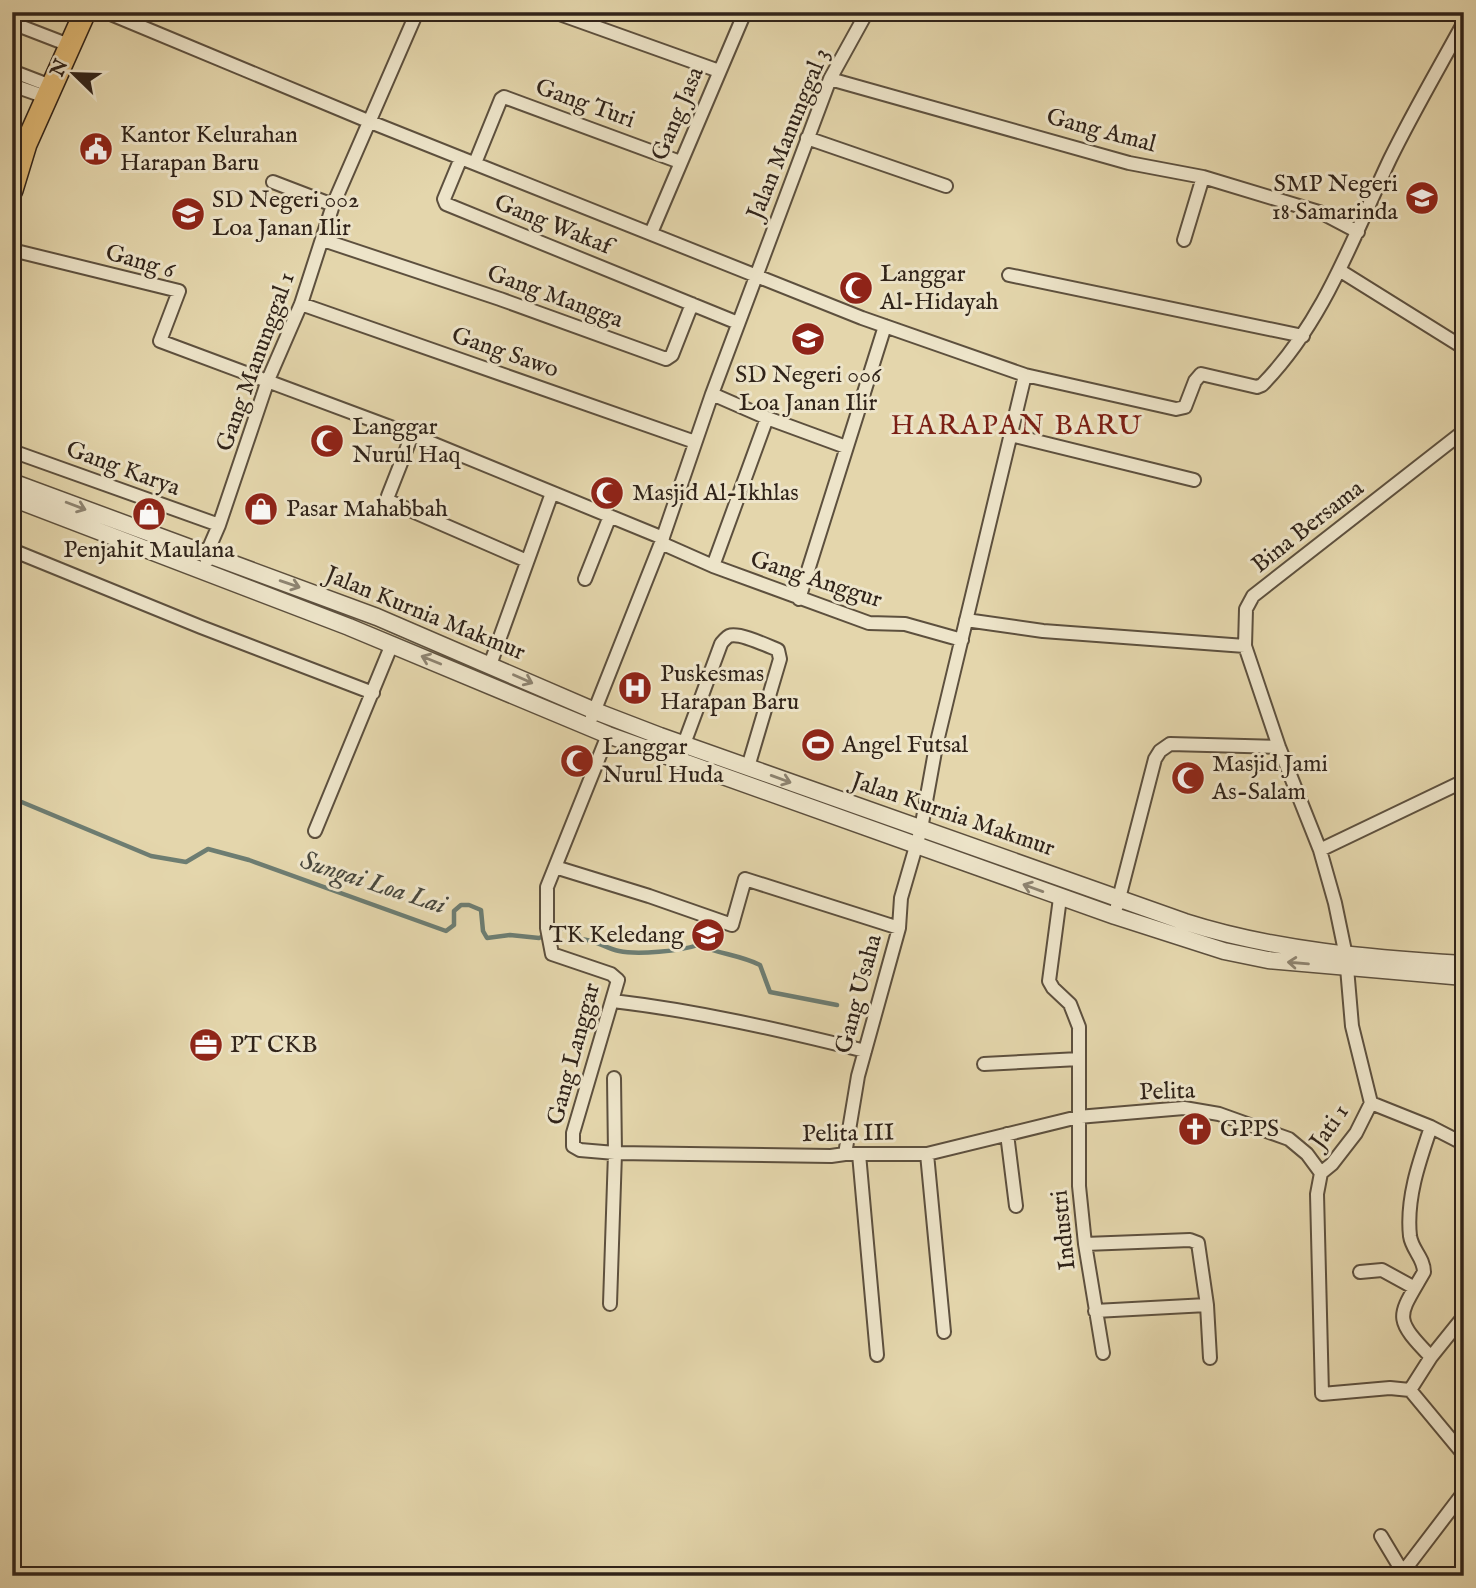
<svg xmlns="http://www.w3.org/2000/svg" width="1476" height="1588" font-family="'IM FELL English',serif">
<rect width="100%" height="100%" fill="#e4d6ac"/>
<filter id="stains"><feTurbulence type="fractalNoise" baseFrequency=".00286" numOctaves="4"/><feColorMatrix values="0 0 0 0 .2 0 0 0 0 .09 0 0 0 0 .02 0 0 0 .5 -.17"/></filter>
<radialGradient id="worn" r=".72"><stop offset=".6" stop-color="#630" stop-opacity="0"/><stop offset="1" stop-color="#630" stop-opacity=".3"/></radialGradient>
<g fill="none" stroke-linecap="round" stroke-linejoin="round">
<path stroke="#6d7d72" stroke-width="4.5" d="M12,798L151,856L186,862L208,849L249,860L446,931L454,925V911L461,905H469L481,910L483,931L487,938L510,935L539,938L566,927L576,930L581,939C596,940 605,948 619,951C637,955 681,951 698,945C719,954 740,955 760,965L770,992L837,1005"/>
<g stroke="#5d503e" stroke-width="16">
<path id="minor" d="M106,12L368,121L862,318L1025,375L1176,409L1185,407L1195,381L1201,374L1257,387L1262,385C1324,322 1353,237 1390,159C1413,112 1439,68 1464,22
M554,12L719,71
M12,23L69,45
M12,71L51,86
M830,79L1129,163L1203,177L1322,213L1358,232
M12,85L46,97
M807,138L946,186
M461,158L444,199L446,204L738,323
M475,163L501,99L504,97L680,162
M273,182L333,205
M651,233L745,12
M323,240L500,299L666,359L672,355L692,304
M1184,240L1203,177
M12,250L179,291L160,341L412,435L663,538
M1339,270L1464,348
M1009,275L1303,336
M301,304L695,442
M712,394L767,418L846,447
M1464,431L1253,596L1246,609L1245,646L1279,747L1320,850L1335,903L1346,956L1352,1026L1371,1103L1356,1133L1332,1164L1321,1173L1317,1194L1322,1394L1390,1388L1410,1390L1464,1455
M412,435L388,496L389,501L527,561
M1011,435L1194,480
M12,451L219,525
M661,543L713,566L869,623L905,624L962,640
M12,550L201,627L373,693
M207,561L206,555L219,525L268,380L301,304L333,205L417,12
M713,566L767,418
M585,579L610,516
M799,599L885,326
M966,620L1043,631L1245,646
M490,665L552,493
M592,717L661,543L712,394L830,79L867,12
M608,735L547,887V928L552,954L611,974L618,980L573,1133V1146L580,1150L615,1153L831,1156L845,1154H927L1078,1117L1184,1108L1219,1114L1289,1139L1307,1154L1321,1173
M684,744L721,644C722,642 727,637 729,636C739,632 768,646 778,650L780,659L748,767
M315,831L392,644
M1320,850L1464,781
M555,867L649,896L732,925L745,879L899,928
M1060,898L1049,981L1053,988L1070,1004L1079,1027V1186L1085,1244L1103,1353
M1117,906L1155,759L1160,751L1170,744L1279,747
M613,1001C698,1011 781,1030 865,1051
M984,1064L1079,1059
M1371,1103L1431,1127L1464,1144
M1431,1127C1419,1162 1406,1199 1410,1236C1412,1250 1424,1258 1424,1272C1398,1317 1392,1317 1431,1357
M1007,1134L1016,1206
M845,1154L858,1076L899,928L901,898L921,829L936,746L1025,375
M859,1154L877,1355
M927,1154L944,1332
M1085,1244L1190,1240L1198,1243L1207,1305L1210,1358
M1360,1272L1382,1270L1413,1287
M610,1304L615,1153L614,1078
M1095,1311L1207,1305
M1410,1390L1431,1357L1464,1316
M1381,1536L1405,1576
M1403,1572L1464,1492"/>
</g>
<g stroke="#5d503e" stroke-width="19">
<path id="tertiary" d="M12,482L377,617L595,711L660,736L1185,922C1276,951 1369,958 1464,964
M12,498L349,627L608,735L1115,916L1224,951L1268,960L1464,977"/>
</g>
<g stroke="#302319" stroke-width="24">
<path id="trunk" d="M12,190L26,144L85,12"/>
</g>
<use href="#minor" stroke="#ede4c9" stroke-width="12"/>
<use href="#tertiary" stroke="#ede4c9" stroke-width="16"/>
<use href="#trunk" stroke="#e2bb76" stroke-width="21"/>
</g>
<defs><path id="oneway-shaft" d="M-6 0H5M1.5-3L5.5 0L1.5 3" fill="none" stroke-width="1.6" stroke-linecap="round" stroke-linejoin="round" transform="scale(1.75)"/></defs>
<g stroke="#8e8471">
<use href="#oneway-shaft" transform="translate(76 506) rotate(21)"/>
<use href="#oneway-shaft" transform="translate(290 584) rotate(19)"/>
<use href="#oneway-shaft" transform="translate(431 660) rotate(-158)"/>
<use href="#oneway-shaft" transform="translate(523 679) rotate(24)"/>
<use href="#oneway-shaft" transform="translate(781 779) rotate(20)"/>
<use href="#oneway-shaft" transform="translate(1033 888) rotate(-160)"/>
<use href="#oneway-shaft" transform="translate(1298 963) rotate(-175)"/>
</g>
<defs>
<g id="civic-disc" transform="scale(1.75)"><circle r="9.5" fill="#8f2418" stroke="#ede4c9"/><path d="M-.6-6.5H3V-4.5H.6V-3L4-1V1h2V6H-6V1h2V-1L-.6-3ZM-1.2 2.5V6h2.4V2.5Z" fill="#fff"/></g>
<g id="school-disc" transform="scale(1.75)"><circle r="9.5" fill="#8f2418" stroke="#ede4c9"/><path d="M0-5L7-2L0 1L-7-2ZM-4 1L0 2.5L4 1V4Q0 6-4 4Z" fill="#fff"/></g>
<g id="mosque-disc" transform="scale(1.75)"><circle r="9.5" fill="#8f2418" stroke="#ede4c9"/><path d="M3.5-4.9A6 6 0 1 0 3.5 4.9A5 5 0 1 1 3.5-4.9Z" fill="#fff"/></g>
<g id="shop-disc" transform="scale(1.75)"><circle r="9.5" fill="#8f2418" stroke="#ede4c9"/><path d="M-5-2.5h2.3a2.7 3.5 0 0 1 5.4 0H5L5.5 6h-11ZM-1.5-2.5h3a1.5 2.3 0 0 0-3 0Z" fill="#fff"/></g>
<g id="hospital-disc" transform="scale(1.75)"><circle r="9.5" fill="#8f2418" stroke="#ede4c9"/><path d="M-5-5h3v3.5h4V-5h3V5h-3V1.5h-4V5h-3Z" fill="#fff"/></g>
<g id="stadium-disc" transform="scale(1.75)"><circle r="9.5" fill="#8f2418" stroke="#ede4c9"/><path d="M0-5a6.5 5 0 1 0 0 10a6.5 5 0 1 0 0-10ZM-3.5-1.8h7v3.6h-7Z" fill="#fff"/></g>
<g id="office-disc" transform="scale(1.75)"><circle r="9.5" fill="#8f2418" stroke="#ede4c9"/><path d="M-6-3h4V-5.5h4V-3h4V5H-6ZM-1-4.5V-3h2v-1.5ZM-6 0V1H6V0Z" fill="#fff"/></g>
<g id="church-disc" transform="scale(1.75)"><circle r="9.5" fill="#8f2418" stroke="#ede4c9"/><path d="M-1.2-6h2.4v3.5h3.3v2.4h-3.3V6h-2.4V-.1h-3.3v-2.4h3.3Z" fill="#fff"/></g>
</defs>
<g fill-rule="evenodd">
<use href="#civic-disc" x="96" y="149"/>
<use href="#school-disc" x="1422" y="198"/>
<use href="#school-disc" x="188" y="214"/>
<use href="#mosque-disc" x="856" y="288"/>
<use href="#school-disc" x="808" y="339"/>
<use href="#mosque-disc" x="327" y="441"/>
<use href="#mosque-disc" x="607" y="493"/>
<use href="#shop-disc" x="261" y="509"/>
<use href="#shop-disc" x="149" y="514"/>
<use href="#hospital-disc" x="635" y="688"/>
<use href="#stadium-disc" x="818" y="745"/>
<use href="#mosque-disc" x="577" y="761"/>
<use href="#mosque-disc" x="1188" y="778"/>
<use href="#school-disc" x="708" y="935"/>
<use href="#office-disc" x="206" y="1045"/>
<use href="#church-disc" x="1195" y="1129"/>
</g>
<g text-anchor="middle" dominant-baseline="central" stroke-width="6" stroke-linejoin="round" paint-order="stroke">
<g font-size="24" fill="#302319" stroke="#ede4c9">
<text transform="translate(585 104) rotate(20)">Gang Turi</text>
<text transform="translate(678 114) rotate(-67)">Gang Jasa</text>
<text transform="translate(1101 131) rotate(15)">Gang Amal</text>
<text transform="translate(789 134) rotate(-68)">Jalan Manunggal 3</text>
<text transform="translate(553 225) rotate(22)">Gang Wakaf</text>
<text transform="translate(140 262) rotate(16)">Gang 6</text>
<text transform="translate(555 297) rotate(20)">Gang Mangga</text>
<text transform="translate(505 353) rotate(19)">Gang Sawo</text>
<text transform="translate(256 362) rotate(-70)">Gang Manunggal 1</text>
<text transform="translate(123 469) rotate(20)">Gang Karya</text>
<text transform="translate(1308 527) rotate(-38)">Bina Bersama</text>
<text transform="translate(816 580) rotate(18)">Gang Anggur</text>
<text transform="translate(425 614) rotate(22)">Jalan Kurnia Makmur</text>
<text transform="translate(953 815) rotate(19)">Jalan Kurnia Makmur</text>
<text transform="translate(859 994) rotate(-75)">Gang Usaha</text>
<text transform="translate(574 1054) rotate(-75)">Gang Langgar</text>
<text transform="translate(1167 1092) rotate(-2)">Pelita</text>
<text transform="translate(1330 1127) rotate(-55)">Jati 1</text>
<text transform="translate(848 1134) rotate(-1)">Pelita III</text>
<text transform="translate(1064 1230) rotate(-96)">Industri</text>
</g>
<g font-size="24" fill="#302319" stroke="#ede4c9" text-anchor="start">
<text x="120" y="135">Kantor Kelurahan<tspan x="120" dy="28">Harapan Baru</tspan></text>
<text x="1398" y="184" text-anchor="end">SMP Negeri<tspan x="1398" dy="28">18 Samarinda</tspan></text>
<text x="212" y="200">SD Negeri 002<tspan x="212" dy="28">Loa Janan Ilir</tspan></text>
<text x="880" y="274">Langgar<tspan x="880" dy="28">Al-Hidayah</tspan></text>
<text x="808" y="375" text-anchor="middle">SD Negeri 006<tspan x="808" dy="28">Loa Janan Ilir</tspan></text>
<text x="352" y="427">Langgar<tspan x="352" dy="28">Nurul Haq</tspan></text>
<text x="632" y="493">Masjid Al-Ikhlas</text>
<text x="286" y="509">Pasar Mahabbah</text>
<text x="149" y="550" text-anchor="middle">Penjahit Maulana</text>
<text x="660" y="674">Puskesmas<tspan x="660" dy="28">Harapan Baru</tspan></text>
<text x="842" y="745">Angel Futsal</text>
<text x="602" y="747">Langgar<tspan x="602" dy="28">Nurul Huda</tspan></text>
<text x="1212" y="764">Masjid Jami<tspan x="1212" dy="28">As-Salam</tspan></text>
<text x="684" y="935" text-anchor="end">TK Keledang</text>
<text x="230" y="1045">PT CKB</text>
<text x="1220" y="1129">GPPS</text>
</g>
<g font-size="26" font-style="italic" fill="#49483e" stroke="#ede4c9">
<text transform="translate(373 883) rotate(18)">Sungai Loa Lai</text>
</g>
<g font-size="28" letter-spacing="2" fill="#7a1f14" stroke="#ede4c9">
<text x="1017" y="426">HARAPAN BARU</text>
</g>
</g>
<rect width="1476" height="1588" fill="none" stroke="#e4d6ac" stroke-width="42"/>
<rect x="14" y="14" width="1448" height="1560" fill="none" stroke="#302319" stroke-width="3.5"/>
<rect x="21" y="21" width="1434" height="1546" fill="none" stroke="#302319" stroke-width="2"/>
<g transform="translate(74 74) rotate(293)" stroke="#ede4c9" stroke-width="5" paint-order="stroke">
<path d="M0-5L12 26L0 18L-12 26Z" fill="#302319"/>
<text y="-10" font-size="19" font-weight="bold" text-anchor="middle" fill="#302319">N</text>
</g>
<rect width="100%" height="100%" filter="url(#stains)"/>
<rect width="100%" height="100%" fill="url(#worn)"/>
</svg>
